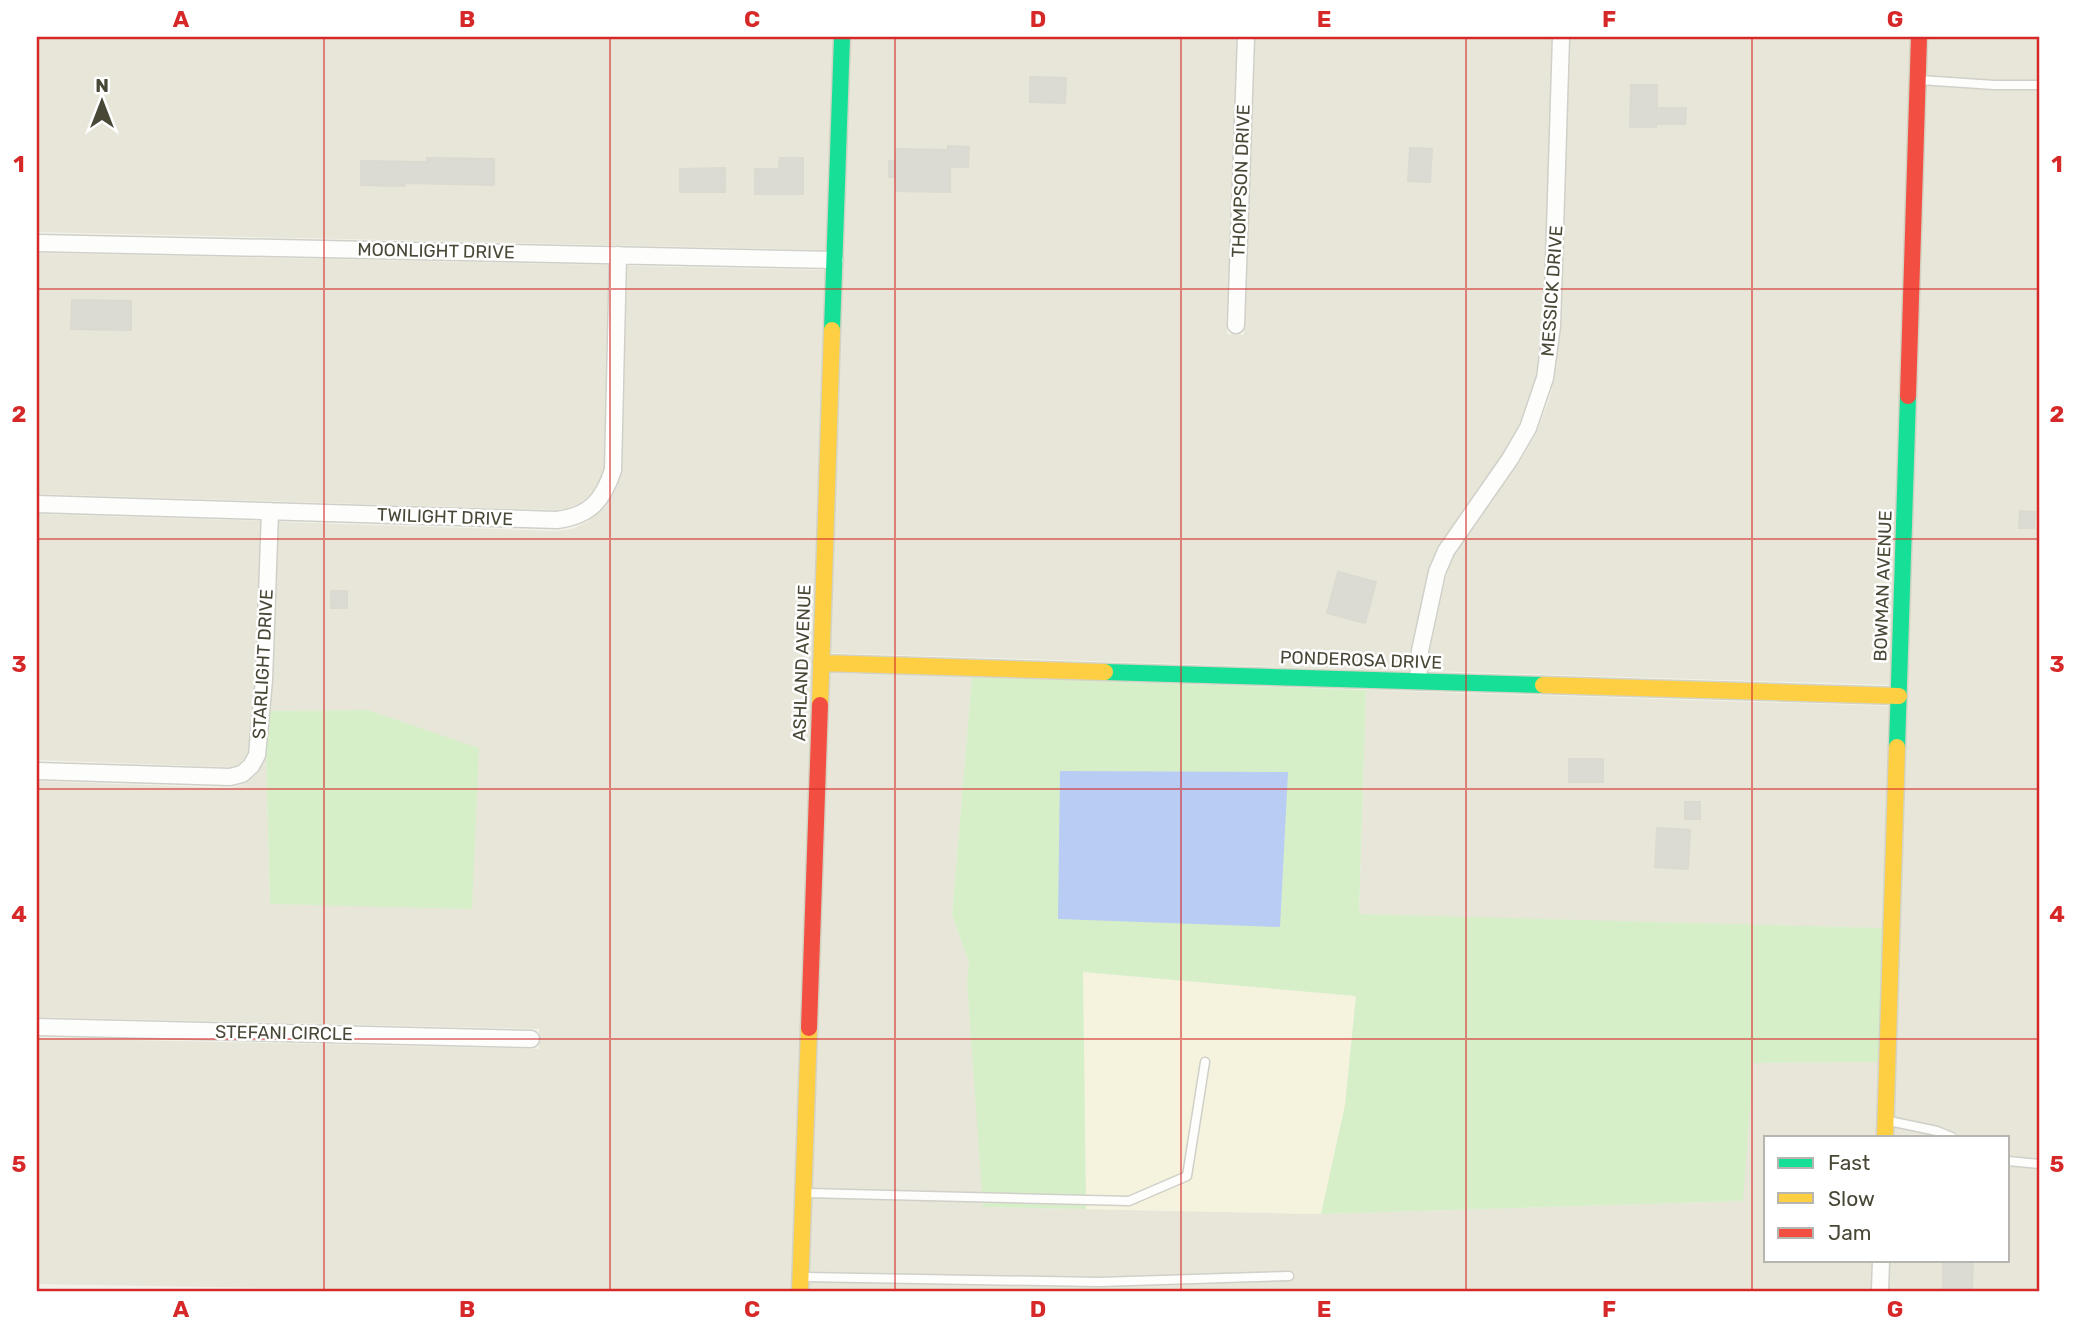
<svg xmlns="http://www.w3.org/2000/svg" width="2076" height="1328" font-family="Rubik,sans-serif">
<rect width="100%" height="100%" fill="#f2f2eb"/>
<path fill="#e7e6d8" d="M37,37H833L827,250L37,232Z
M851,37H1237L1227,334L1244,335L1255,37H1552L1544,325L1536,376L1520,423L1503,453L1438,547L1429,570L1411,649L1409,671L830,653Z
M1569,37H1910L1891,685L1428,671L1429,653L1446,576L1453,556L1517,466L1536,434L1549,400L1554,380L1561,327Z
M1928,37H2039V1291H1889L1890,1260H2008V1137H1894Z
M37,253L609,265L604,468L600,482L592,494L580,503L568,508L556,510L37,494Z
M627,266L826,270L791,1291H446L37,1284V1038L539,1049V1029L37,1017V781L230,788L244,784L256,775L266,755L270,904L367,710L270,711L279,522L556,531L572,529L587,522L605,507L616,490L622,471Z
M37,514L261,521L255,679L249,751L244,759L238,765L229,767L37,760Z
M830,673L972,677L952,915L969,963L967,983L984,1207L1321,1214L1742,1201L1753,1063L1879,1062L1876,1137H1766V1260H1872L1871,1291H1163L1162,1289L809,1291Z
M1366,690L1890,706L1882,928L1359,915Z"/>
<path fill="#f5f2dd" d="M1083,972L1356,996L1345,1105L1321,1214L1086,1209Z"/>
<path fill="#d6efc9" d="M972,677L1366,690L1359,914L1883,928L1879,1062L1753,1063L1743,1201L1321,1214L1345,1105L1356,996L1083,972L1086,1209L983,1207L967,983L969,963L952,915Z
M367,710L479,748L472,909L270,904L266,755L270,711Z"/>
<path fill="#b9ccf3" d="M1060,771L1288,772L1280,927L1058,919Z"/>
<path fill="#dcdbd3" stroke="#dadad1" stroke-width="2" d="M1030,77L1066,78L1065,103L1030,102Z
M1631,85H1657V108H1686L1685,124H1656V127H1630Z
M948,146L969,147L968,167H950V192L896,191V177H889V161L896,162L897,149L948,150Z
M1410,148L1432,149L1430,182L1408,181Z
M427,158L494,159V185L405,183V186L361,185V161L427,162Z
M780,158H803V194H755V169H779Z
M725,168V192H680V169Z
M72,300L131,301V330L71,329Z
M2020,511L2035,512L2034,528H2019Z
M1338,572L1376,582L1365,623L1327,613Z
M331,591H347V608H331Z
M1569,759H1603V782H1569Z
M1685,802H1700V819H1685Z
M1657,828L1690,830L1688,869L1655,867Z
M1943,1260H1973L1972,1291H1943Z"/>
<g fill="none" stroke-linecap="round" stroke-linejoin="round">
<g stroke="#d0d0c9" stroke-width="11">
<path id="lane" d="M1920,80L1994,85H2039
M1889,1121L1937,1131L1952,1137
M2008,1161L2039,1164
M807,1193L1129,1201L1187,1176L1205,1062
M804,1277L1099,1282L1289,1276"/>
</g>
<g stroke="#d0d0c9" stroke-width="19">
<path id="street" d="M37,243L835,260
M1236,325L1246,37
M37,504L557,520C589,516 603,501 613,470L618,255
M1418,681L1420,651L1437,572L1446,551L1510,459L1528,428L1545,378L1552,326L1561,37
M37,771L230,777L242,774L251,766L257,755L264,680L270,511
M37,1027L531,1039
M1880,1291L1881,1260"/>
</g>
<g stroke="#d3d3c3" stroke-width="19">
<path id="fast" d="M832,330L842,37
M1105,672L1543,685
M1897,747L1908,396"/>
</g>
<g stroke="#d3d3c3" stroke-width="19">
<path id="slow" d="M821,663L1105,672
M1543,685L1899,696
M820,705L832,330
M1885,1137L1897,747
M800,1291L809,1028"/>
</g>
<g stroke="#d3d3c3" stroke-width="19">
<path id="jam" d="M1908,396L1919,37
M809,1028L820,705"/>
</g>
<use href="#lane" stroke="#fdfdfc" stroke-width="8"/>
<use href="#street" stroke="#fdfdfc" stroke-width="16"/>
<use href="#fast" stroke="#16e098" stroke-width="16"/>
<use href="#slow" stroke="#ffcf43" stroke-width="16"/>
<use href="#jam" stroke="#f24e42" stroke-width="16"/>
</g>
<path fill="none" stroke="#d62828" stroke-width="2" stroke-opacity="0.55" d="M324,37V1291M610,37V1291M895,37V1291M1181,37V1291M1466,37V1291M1752,37V1291M37,289H2039M37,539H2039M37,789H2039M37,1039H2039"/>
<g text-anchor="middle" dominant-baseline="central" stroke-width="5" stroke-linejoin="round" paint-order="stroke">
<g font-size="18" fill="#494736" stroke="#fff">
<text transform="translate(1241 181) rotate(-88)">THOMPSON DRIVE</text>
<text transform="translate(436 251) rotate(1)">MOONLIGHT DRIVE</text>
<text transform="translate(1552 291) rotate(-86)">MESSICK DRIVE</text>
<text transform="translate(445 517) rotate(2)">TWILIGHT DRIVE</text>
<text transform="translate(1883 586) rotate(-88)">BOWMAN AVENUE</text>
<text transform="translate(1361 660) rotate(2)">PONDEROSA DRIVE</text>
<text transform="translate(802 663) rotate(-88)">ASHLAND AVENUE</text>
<text transform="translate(263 664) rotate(-87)">STARLIGHT DRIVE</text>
<text transform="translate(284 1033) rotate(1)">STEFANI CIRCLE</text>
</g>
</g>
<rect width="2076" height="1328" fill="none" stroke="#ffffff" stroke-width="77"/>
<rect x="1764" y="1136" width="245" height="126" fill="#ffffff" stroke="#b6b5af" stroke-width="2"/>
<rect x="1778" y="1158" width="35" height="10" fill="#16e098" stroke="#b6b5af" stroke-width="2"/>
<text x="1828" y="1170" font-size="21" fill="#494736">Fast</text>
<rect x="1778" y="1193" width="35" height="10" fill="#ffcf43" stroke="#b6b5af" stroke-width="2"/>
<text x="1828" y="1206" font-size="21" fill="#494736">Slow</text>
<rect x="1778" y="1228" width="35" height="10" fill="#f24e42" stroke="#b6b5af" stroke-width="2"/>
<text x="1828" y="1240" font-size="21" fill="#494736">Jam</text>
<g transform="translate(102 102)" stroke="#ffffff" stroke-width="5" paint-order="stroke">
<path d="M0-5L12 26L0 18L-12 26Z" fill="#494736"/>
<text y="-10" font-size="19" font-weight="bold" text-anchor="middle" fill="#494736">N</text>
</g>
<rect x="38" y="38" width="2000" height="1252" fill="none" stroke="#d62828" stroke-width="2.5"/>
<g font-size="23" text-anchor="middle" font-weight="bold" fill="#d62828">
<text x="181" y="27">A</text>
<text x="467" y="27">B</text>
<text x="752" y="27">C</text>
<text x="1038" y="27">D</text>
<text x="1324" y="27">E</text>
<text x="1609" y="27">F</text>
<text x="1895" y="27">G</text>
<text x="19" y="172">1</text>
<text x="2057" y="172">1</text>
<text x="19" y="422">2</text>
<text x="2057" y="422">2</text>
<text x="19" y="672">3</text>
<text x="2057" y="672">3</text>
<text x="19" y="922">4</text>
<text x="2057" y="922">4</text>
<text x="19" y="1172">5</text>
<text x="2057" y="1172">5</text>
<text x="181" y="1317">A</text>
<text x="467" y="1317">B</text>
<text x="752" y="1317">C</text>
<text x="1038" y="1317">D</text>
<text x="1324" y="1317">E</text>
<text x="1609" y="1317">F</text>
<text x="1895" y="1317">G</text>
</g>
</svg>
